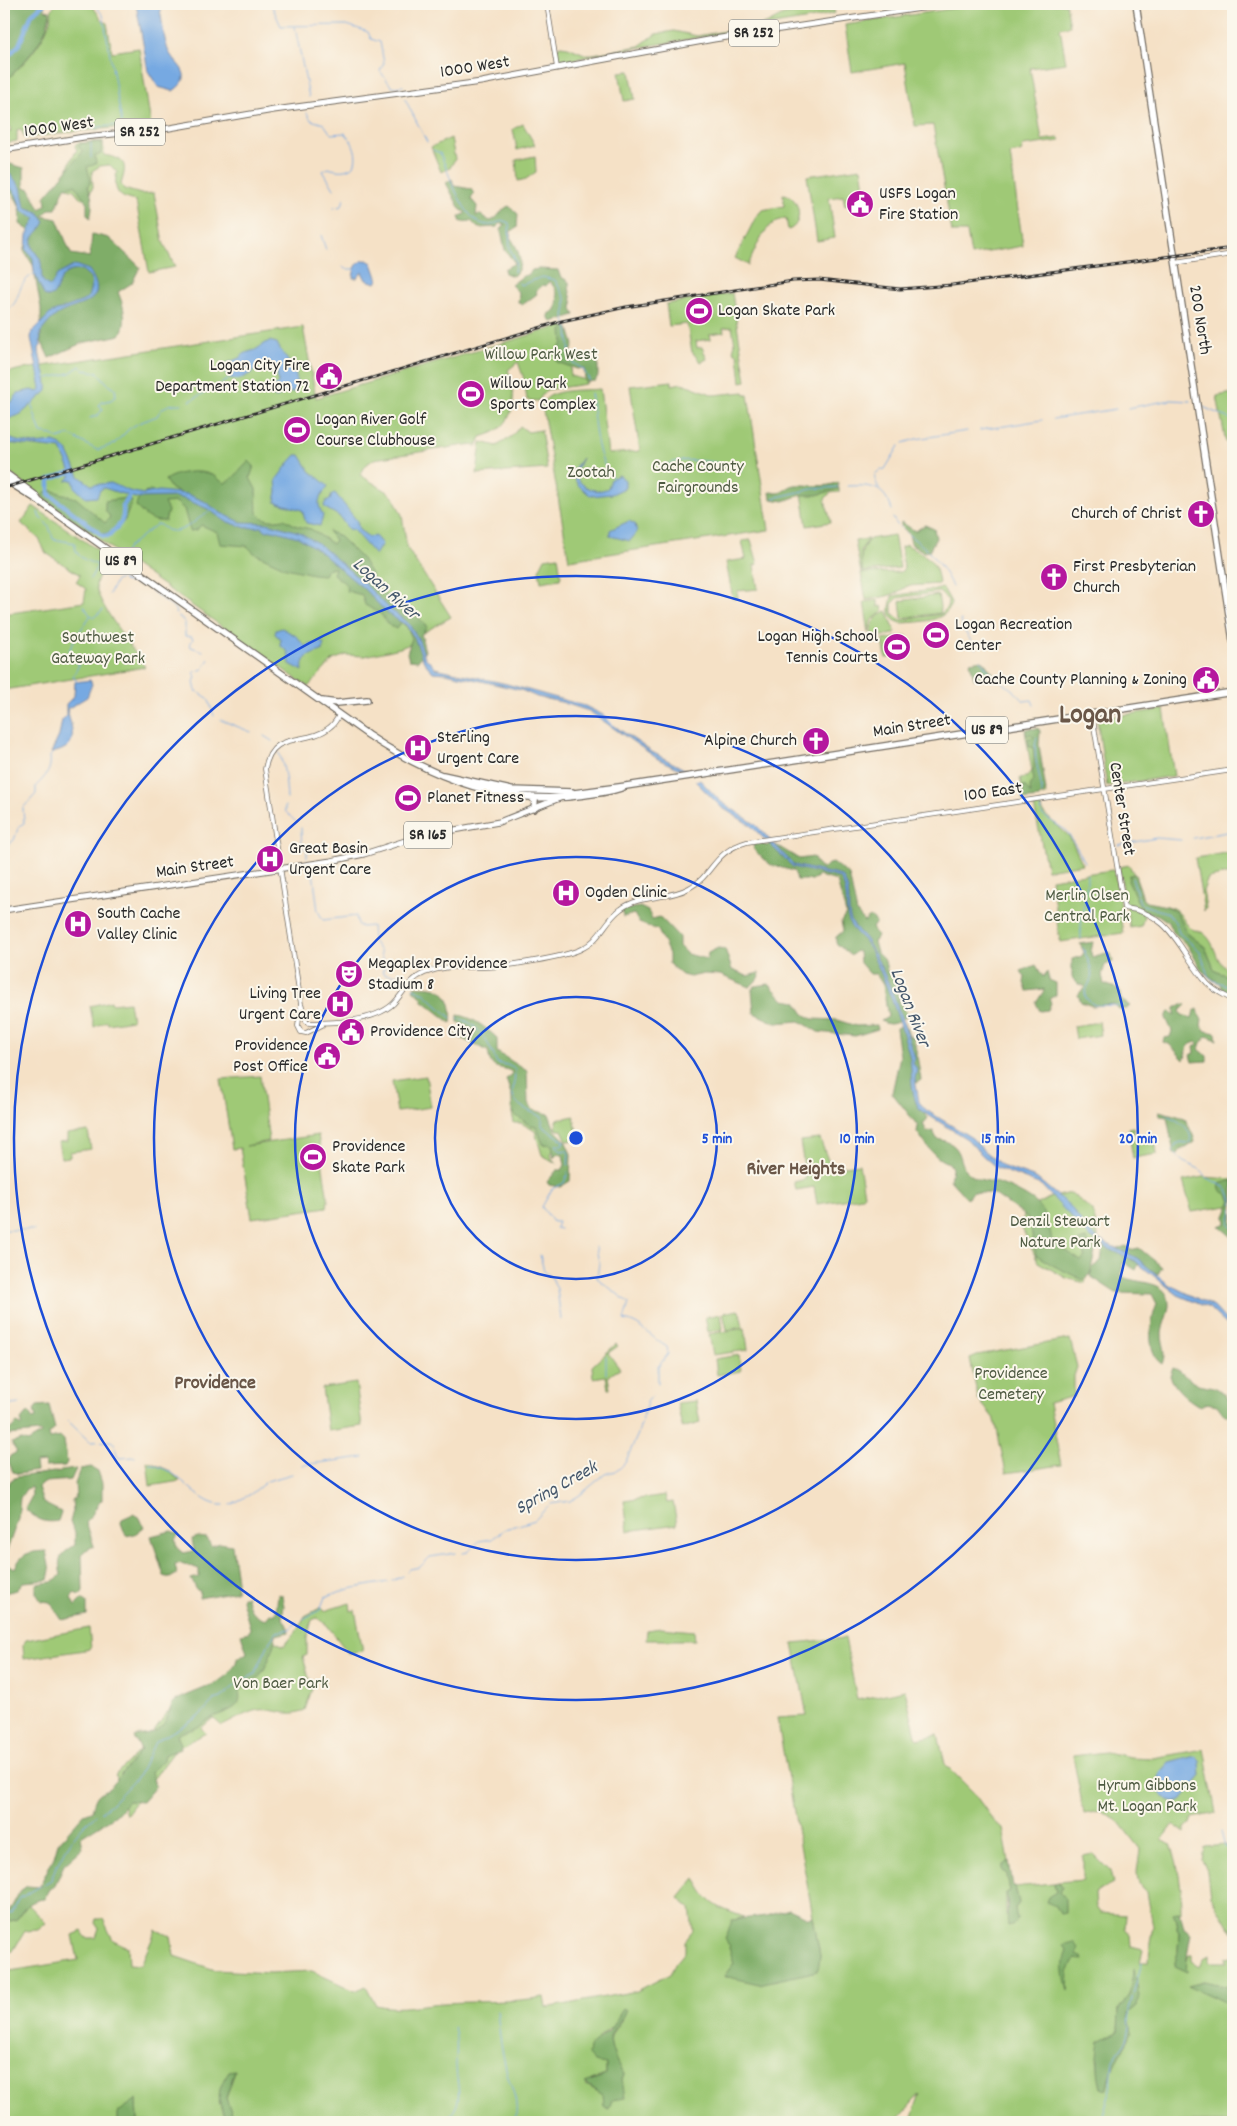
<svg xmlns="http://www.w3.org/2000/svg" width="1237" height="2126" font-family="Dekko,sans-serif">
<rect width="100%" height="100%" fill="#fbf7ec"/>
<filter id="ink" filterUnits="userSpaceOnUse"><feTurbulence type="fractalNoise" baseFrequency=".02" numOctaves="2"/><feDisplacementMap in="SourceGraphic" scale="10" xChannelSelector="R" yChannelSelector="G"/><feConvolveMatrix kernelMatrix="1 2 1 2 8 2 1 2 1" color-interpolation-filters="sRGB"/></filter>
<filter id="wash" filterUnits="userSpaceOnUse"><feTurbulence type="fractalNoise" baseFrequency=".0096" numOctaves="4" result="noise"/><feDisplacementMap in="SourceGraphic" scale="20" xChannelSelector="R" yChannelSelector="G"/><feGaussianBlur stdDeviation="1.12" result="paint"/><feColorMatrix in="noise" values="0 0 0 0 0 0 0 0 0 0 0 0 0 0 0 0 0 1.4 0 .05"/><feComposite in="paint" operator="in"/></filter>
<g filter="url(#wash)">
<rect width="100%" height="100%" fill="#f5e1c6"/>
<path fill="#9fc976" stroke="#657a50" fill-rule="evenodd" d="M55,4H91L103,21L107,23L112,52L139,48L151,125L77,131L25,138L21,129L17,130V141L7,143L5,134L11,131L4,107V83C20,67 40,48 48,26C52,18 49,12 55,4Z
M982,4H1066L1070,26L1060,28L1066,63L1030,68L1042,140L1059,138L1060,141L1023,146L1021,152L1010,154L1023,246L971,255L967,232H952L933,125L915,126L905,63L852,72L845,25Z
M834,10L835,13L810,19L594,55L563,62L558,59L557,48L561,46L568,47L587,55L639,46L656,34L674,31L697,36L766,24L783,15L807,11L809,14Z
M630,71L635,99L624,101L619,72Z
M523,124L535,145L517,150L513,129Z
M451,138L455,159L450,168L441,172L431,147Z
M103,141L104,155C125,159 128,163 121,184L124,189L141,194L154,193L163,242L175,267L149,272L136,201C117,198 113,190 117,172L110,165L100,166L92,171L93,187L88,197L81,199L74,190L68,188C64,172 69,163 77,150L75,146L77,143Z
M535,156L536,172L526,179L518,181L516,160Z
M861,168L866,201L845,205L843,196L829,198L835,238L817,241L807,176Z
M783,194C800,195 805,225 788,230L786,218C763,223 758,245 748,265L735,258L756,217L762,210L784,206Z
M732,293L746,381L741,382L738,355L733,351L735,344L732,327L723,328L724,332L710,334L711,339L696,341L697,348L702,347L707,359L701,362L692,352L687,324L669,326L666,304Z
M564,325L571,365L570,376L586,380V384L546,390L538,401L527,400L524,379L518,362L508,370C516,391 517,418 496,431C491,434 486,435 481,437L477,446L466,445L374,459L366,465L360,475L388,492L394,498L402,515L407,548L451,617L421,634L423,639L400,648L365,656L346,655L333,660L308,687L116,552L4,469V374L17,370L303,327L316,398Z
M672,381V385L682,383L714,395L744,392L745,395H748L769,530L569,560L542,405C548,387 583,391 600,389L608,454L640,451L630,386Z
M1233,393V441L1226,443L1217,396Z
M520,426L528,432L541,430L547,469L477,474L481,442L497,446L512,436Z
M839,488V492L830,493L825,499L831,522L807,526L802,493Z
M33,506L108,557L109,561C104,568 97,576 96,585C95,600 135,652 145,667L4,690V614L84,602L86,589L76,582L80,575L46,553L39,539L21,523Z
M894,535L900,568L863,572C860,559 860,548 870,539Z
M868,539L861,550L862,573L901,572L904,568L901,547L907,545C928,556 937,562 939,584L907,586C895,596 882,597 866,600L855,541Z
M751,540L758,564L754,565L758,589L737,591L738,598L733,599L726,562L746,559L742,541Z
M558,556L561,576L560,579L541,582L539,570L545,558Z
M943,588L951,602C949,622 918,622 901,623C885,618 890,608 892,596ZM939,592L948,600L947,608L941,614L901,620L892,613V604L898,598Z
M938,595L941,613L902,618L900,601Z
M878,600V607L882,606L883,611L871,621L869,633L864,602Z
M887,611L895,631L894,634L872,638C869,625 875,616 887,611Z
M907,636L910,655L886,658L883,640Z
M1164,709L1174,776L1107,786L1097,719Z
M1038,730L1037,746L1046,795L1025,799L1020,778L1027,777L1032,771L1025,731Z
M1041,805L1044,814L1069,836L1083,864L1047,870L1034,806Z
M1233,852V873L1208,878L1203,891L1206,908L1204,911L1195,858Z
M1129,865C1139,882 1149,907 1141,926L1130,928L1119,867Z
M1112,870L1114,871L1121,906L1119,909L1123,933L1060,942L1051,879Z
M1167,906C1180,909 1181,918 1189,927C1193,931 1199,930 1203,933C1219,945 1212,963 1233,973V978L1215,971L1205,947L1188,934L1177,913Z
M111,1001L112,1004L129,1002L132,1020L108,1024L107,1021L94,1027L90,1006Z
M1099,1022L1101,1035L1076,1039L1074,1026Z
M260,1076L269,1141L246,1146L318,1135L328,1200L327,1207L252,1218L240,1148L232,1149L221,1079Z
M426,1076L431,1107L397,1112L392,1081Z
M512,1113L531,1126H536L543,1144H552L554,1150L551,1153L552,1159L558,1164L542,1155L535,1131L521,1123H514Z
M574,1116L579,1146L574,1140L567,1141L562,1130H557L556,1120Z
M1133,1127L1135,1142L1155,1140L1157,1154L1133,1158L1128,1128Z
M88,1131L91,1149L70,1152V1157L61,1158L58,1142L67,1141V1134Z
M820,1139L831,1168L859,1164L864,1195L862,1197L817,1204L814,1187L796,1190L794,1182L806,1179L800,1141Z
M1203,1177L1233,1179V1205L1192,1212L1183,1181Z
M1071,1193L1093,1211L1098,1236L1085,1283L1066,1278L1038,1262L1021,1226L1025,1211L1049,1198Z
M738,1310L740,1312L743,1327L727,1330L723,1313Z
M721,1314L723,1329L708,1332L705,1317Z
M745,1328L748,1350L713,1355L709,1334Z
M1070,1339L1077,1367L1074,1376V1396L1049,1403L1061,1465L1006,1473L995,1420L978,1399L970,1358L977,1355Z
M616,1344L618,1346L608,1353L620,1369L608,1376L610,1389H608L606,1376L593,1378L592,1366Z
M739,1355L741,1371L717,1375L715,1359Z
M356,1383L362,1426L328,1431L322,1388Z
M696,1401L700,1423L682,1428L677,1403Z
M147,1461L168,1470L180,1481L150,1486Z
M665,1495L667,1503L673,1502L677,1524L628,1531L624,1501Z
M350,1603L351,1611L355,1610L363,1651L348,1653L327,1625L317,1618L312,1620L307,1638V1655L303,1657L312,1689L305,1710C286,1718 276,1708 258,1710C247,1712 233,1721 222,1726L213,1718L201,1728L206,1733L176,1749L126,1815L115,1775L138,1752L176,1701L233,1676L237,1658L250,1657L274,1641L284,1646L296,1632L305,1616L322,1607L324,1611Z
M89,1628L91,1649L24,1659L23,1645L26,1640Z
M661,1628L694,1631L695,1640H646L647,1630Z
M845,1638L857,1700L905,1690L917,1739L938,1735L945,1764L973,1792L993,1820L1003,1829L1009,1861L1002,1866L1007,1874L1010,1892L1006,1893V1915H1015V1908L1019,1903L1015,1887L1054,1883L1056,1892H1059L1062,1887L1058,1882L1083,1880V1856L1093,1854L1110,1871L1113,1884L1095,1893L1096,1907L1100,1913L1126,1915L1125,1928L1130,1934L1131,1947L1143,1950L1140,1962H1149L1150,1942L1153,1926L1147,1892C1131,1882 1139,1865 1140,1849L1118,1821L1100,1811L1084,1814L1073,1756L1105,1752L1130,1757L1153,1758L1204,1749L1216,1813L1193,1818L1191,1824L1185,1828V1833L1173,1824L1162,1839L1171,1844C1179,1865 1182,1890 1182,1913H1173L1177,1920L1176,1929L1179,1933L1178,1952L1187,1972L1185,1966L1189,1955H1192V1962L1200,1967L1204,1958L1210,1954V1962H1228L1226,1958L1233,1957V1987L1204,1981L1188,1985L1233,2006V2122H910L920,2094L895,2122H235L226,2099L235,2071L219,2101L226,2122H138L137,2099L119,2122H4V1972L78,1960L73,1935L82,1931L86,1938H96L99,1929L95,1923L96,1919H103L113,1940L128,1947L129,1964L141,1965L156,1930L171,1936L174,1956L215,1970L270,1973L312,1971L355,1991L366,1986L376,2005C398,2011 421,2004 444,2003C478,2001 510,2003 544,1997L546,2008L637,1991L670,1974L675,1964L685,1952V1941L693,1931L690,1908L679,1898L695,1878C709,1905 716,1907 744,1917L732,1921L734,1963L724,1977L797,1975L818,1971L820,1955L777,1718L807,1716L793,1643ZM1134,1971L1137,2006L1128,2013L1132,2033L1114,2065L1107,2090L1101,2088L1097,2059L1118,2032L1119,2009L1129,1995ZM622,2019C619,2024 613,2030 611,2036C608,2045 618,2067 624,2074L622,2079L623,2095L611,2100L608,2109L604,2106V2095L586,2085L591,2080L606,2075V2064L598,2038C608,2032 612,2024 622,2019Z
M1226,1845L1233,1853V1933L1210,1896L1207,1871L1202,1860L1204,1847Z
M28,1904L46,1923L38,1930L25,1931L13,1951L4,1954V1923L17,1919Z"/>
<path fill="#7fad67" stroke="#556c49" d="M4,4H44L45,10L50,11C48,40 23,63 4,83Z
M102,142L101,154L95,156L96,164L87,167L91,181L88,187C93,196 93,208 90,218L87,214V203L75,185L65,187L56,209H50L43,216L57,219L71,254L90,257L92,234L109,238L140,267L132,283L118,292C124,306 128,322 120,335L82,343L49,358L41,340V308L33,265L24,251L30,231L20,224C23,202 15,199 4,183V156L10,164L24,168V187L30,189L40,209L46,205L45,197L83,151L78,147L81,143Z
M452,179L454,186L471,189L474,194L471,199L477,206L476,216L479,214L490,221C499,219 500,209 509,206L518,214L517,228L511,231L510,237C518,248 526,265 513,276L505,273L504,269L515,263L505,250L501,230L505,224L500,223L497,227L478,228L471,221L461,222L459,217L466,213L460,209L446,183Z
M539,269L558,270L560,276L569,282C568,292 574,300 572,309L575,315L552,322L549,318V314L556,310C559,298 558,290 549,281L546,286L543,285L536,291L537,294L522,305L518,302L519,293L511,285L523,276L528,275L532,270Z
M565,327L569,328L574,345L571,352L578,360L592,358L598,361V376L595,381L585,382L584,368L577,369L557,362L554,355L563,343L562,330Z
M249,461L254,466L250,478L256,489L257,513C264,521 273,521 284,519L297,526L311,529L332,544L335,540L328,531L339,536L362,559L381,591L390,599L403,604L415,613L427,627L421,635L425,651L418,661L409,660L407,653L412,638L407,627L401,622L396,629L387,624L381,614L365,605L362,595L347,591V585L333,574L335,568L327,569L324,575L313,574L286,568L254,553L247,546L220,544L217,532L201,525L197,530L190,531L184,509L176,502L164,503L168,511L165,521C151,522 145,517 136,506C138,498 143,492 152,490L156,496H172L180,493L171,489L165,480C176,472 199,469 212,475C217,477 219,481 225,483L233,478Z
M838,482V489L817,495H800L784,501L771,499L770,492C773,492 775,493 777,493C784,493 789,485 795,485C808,484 825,489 838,482Z
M50,490L76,498L105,523L110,517L105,510V501L126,498L132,501L125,520L114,533L98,534L73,521L43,499V493Z
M901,522L915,531L925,525L934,529L936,538L929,551L924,552L911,544L909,534L901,526Z
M982,660L993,673V678L974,679L970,662Z
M1038,728L1040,731L1039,745L1046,791L1039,798L1022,800L1024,785L1031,794L1030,786L1034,780L1032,770L1034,768L1033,747H1029L1028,738L1034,737L1031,734L1026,736V729Z
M759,842L767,846L771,842L799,859L813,857L819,867L823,869L828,864L833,863L849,875L857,913L864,922L870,917L876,922L872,928L877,935L874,942L877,953L885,961L887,971L894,979L900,1003L908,1015C901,1021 891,1028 881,1021L888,1017L883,985L876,974H870L860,963L859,952L856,951L851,956L836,943V937L843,931L841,922L846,914L837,881L819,876L812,880H797L794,871L771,865L754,850L753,845Z
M1135,874L1142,898L1146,902L1167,906L1177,913L1188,934L1205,947L1215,971L1233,978V995L1221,988L1220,984L1202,971L1188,946L1173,932L1167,921L1158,915L1145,912L1140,907L1128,881L1129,875Z
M640,907L648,911L652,919L660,917L679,937V946L687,954L707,959L708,953L718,948L725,949L732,970L747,976L759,973L760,977L750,987L720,975L704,974L690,977L682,975L669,964V954L658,930L639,923L634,914L623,917L622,910Z
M1093,942L1091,952L1092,957L1106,953L1111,954L1113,962L1105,965L1102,975L1104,984L1119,989L1121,1000L1130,1006L1126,1009H1119L1114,1004L1092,1006L1081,1002L1078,995L1085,986L1078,984L1072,978V959L1082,956L1084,952L1080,944Z
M1036,965L1043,977L1047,972L1049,980L1056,983V995L1049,999L1051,1003L1048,1010L1040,1011L1036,1003L1045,989L1027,991L1024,983L1025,977L1021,971Z
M769,984L784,1000L796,1002L804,1014L813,1019L837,1020L856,1026L877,1025L878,1029L855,1036L818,1032L800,1021L775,1023L754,1013L752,990L755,986Z
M415,986C421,987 430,986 436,988C450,993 453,1010 451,1023L422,1000L423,998L413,990Z
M1182,1004L1186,1005L1180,1011L1182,1015L1192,1018L1194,1011L1198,1009L1200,1017L1202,1019L1201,1026L1206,1031L1216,1033L1217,1040L1207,1036L1201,1043L1199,1049L1207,1056V1061L1192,1062L1190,1055L1195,1053L1194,1047L1198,1044L1197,1042C1184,1045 1189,1050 1184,1060L1169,1044L1163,1042L1164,1038L1170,1037L1172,1031L1166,1018L1169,1011L1175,1015V1008Z
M458,1015C473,1017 486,1028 497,1038V1052L527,1071L528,1103L533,1110L549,1114L555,1130L565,1140L571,1154L570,1181L560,1187L549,1185L547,1182L557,1170H562L565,1165L563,1155L556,1154L554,1158L552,1145L543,1144L536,1126H531L512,1113V1097L506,1079L511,1076L512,1072C499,1064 491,1074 488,1051L454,1035L460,1034L466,1037L474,1036L468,1027L458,1022Z
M905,1024L909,1036L914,1038L921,1080L913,1085L916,1103L928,1118L923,1124L927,1132L933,1131L937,1139C967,1144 956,1163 969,1173C977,1180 984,1180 994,1182C1006,1185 1034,1198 1041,1208C1048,1218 1050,1229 1052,1241L1081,1261L1085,1257L1079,1241L1086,1239L1095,1251L1090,1274L1083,1280L1054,1266L1036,1255L1029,1219L994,1194L973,1192L967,1199L950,1180L952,1168L949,1163C935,1160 925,1143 917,1132L918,1126L892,1093L900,1056L896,1028Z
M1159,1111L1185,1118C1188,1127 1193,1132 1195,1142L1186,1148H1181L1178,1154H1174L1167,1117L1160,1116Z
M1229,1181H1233L1232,1237L1219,1226L1226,1223L1225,1216L1231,1202L1228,1195L1220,1190L1219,1184Z
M1126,1246L1130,1250L1139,1248L1162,1267L1158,1274L1139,1263L1136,1270L1123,1262L1121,1276C1137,1285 1170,1278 1169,1306C1168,1315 1163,1324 1162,1333C1162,1345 1168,1352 1163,1364C1145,1352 1150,1322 1157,1304L1152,1294L1116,1293L1090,1276L1093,1267L1101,1261L1103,1247H1108L1114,1250Z
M1173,1368C1183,1371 1185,1378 1193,1382C1208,1389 1216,1381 1228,1400L1233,1398V1415L1225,1416L1217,1405L1206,1403L1201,1407C1187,1399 1176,1390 1170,1376Z
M49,1405L55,1429L49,1434L50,1439L61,1437L64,1440L67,1462L65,1466L45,1467V1462L35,1463L36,1471L19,1474L13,1472L8,1461L10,1456L17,1452L11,1443L22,1440L28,1442L41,1434L40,1432L8,1435L6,1433L17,1423L23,1426L21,1420L26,1414L30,1413L32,1419L36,1418L34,1410L37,1406Z
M91,1467L98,1471L102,1483V1500C94,1507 94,1515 86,1522L94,1546L84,1551L82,1555L83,1591L80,1595L74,1593L71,1598L75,1606L82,1599L87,1603V1615L62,1620L50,1602L41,1601L36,1593V1584L52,1582L61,1575C57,1557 60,1555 75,1545V1532L70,1522L73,1511L72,1500L76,1497L75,1483L80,1469Z
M76,1469L71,1480L46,1482L38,1487L43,1503L61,1512L58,1521C43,1524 36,1518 25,1509L32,1496L31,1487L26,1489L20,1498L18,1519L5,1556L8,1565L15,1568C22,1552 30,1552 46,1551L50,1570L48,1580L23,1582L17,1590L4,1593V1491L11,1480L17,1477Z
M133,1514L140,1518L144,1527L135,1534L126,1536L121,1523L122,1519Z
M171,1531L179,1534L175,1540L177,1548L183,1553L194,1551L192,1539L198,1537L207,1538L211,1546L220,1543L232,1545L237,1580L236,1591L199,1598L200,1591L197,1590L191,1579L199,1577V1569L181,1563L175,1565L177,1574L170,1578L164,1576L151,1536Z
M278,1594L282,1595L284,1606L282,1617L288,1627L289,1632L276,1635C273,1649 268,1666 259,1677C254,1683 245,1686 239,1692C244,1709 224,1712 213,1717C207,1719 202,1726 196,1728C189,1731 183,1731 177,1735L181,1744L180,1749L164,1755L163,1760L151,1772L155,1787L142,1802L128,1801L116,1815L81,1837L83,1848L64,1865L54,1887L49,1889L44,1899C30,1900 24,1908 17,1919L4,1923V1912H9L20,1891L27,1886L39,1887L54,1857L58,1843L84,1814L92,1811C97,1786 104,1796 113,1784C122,1772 132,1762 141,1750L134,1737C139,1734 144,1736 149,1734C165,1728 168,1718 172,1703C189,1692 210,1689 226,1676C234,1669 236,1658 247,1653L241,1634L249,1632L250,1628L242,1600L243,1597H247C249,1611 253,1615 265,1620L270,1614L276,1613Z
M1009,1861L1013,1887H1015L1019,1903L1015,1908L1017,1920L1012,1925L1008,1926C1006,1914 1009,1904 1006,1893L1010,1891L1007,1874L1002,1871V1866Z
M1058,1882L1062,1887L1059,1892L1065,1899V1913L1060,1914L1056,1906L1046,1902L1048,1897L1056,1892L1054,1883Z
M789,1909L809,1918L813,1916L820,1955L818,1971L759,1984L724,1976L734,1963L726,1939L732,1920L766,1916Z
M1180,1912L1184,1929L1191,1934C1189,1942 1185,1966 1187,1972L1174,1966L1178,1952L1179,1933L1176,1929L1177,1920L1173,1913Z
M1074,1942L1079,1948L1076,1955L1082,1957L1083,1960L1074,1959L1069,1971L1068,1990C1064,1976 1061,1963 1067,1950L1064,1945Z
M1134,1968L1139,1995L1137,2006L1128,2013L1132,2033L1114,2065L1107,2090L1101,2088C1097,2071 1097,2058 1100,2041L1118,2032L1119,2009L1129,1995Z
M1204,1981L1233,1987V2006L1187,1985Z
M623,2009L626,2011C622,2019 615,2026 611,2034C607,2043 618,2067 624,2074L622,2079L625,2098L612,2100L609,2109L604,2106L603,2095L585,2083L606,2075V2064L594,2062L588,2055L589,2047L609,2031Z
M235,2070L226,2098L235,2122H226C218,2099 215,2092 229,2071Z
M137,2099L138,2122H117V2113Z"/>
<path fill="#76a9e2" stroke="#506a86" d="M136,4H159C162,18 163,36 168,50C174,65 198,74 173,91L158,87L148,71Z
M4,167L21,187L25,207L38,212L45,221C43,229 34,233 32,241C31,250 37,253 40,259C44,269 37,283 51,286L57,275L75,265L89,270C111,303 81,302 60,313C52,317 46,326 40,333L41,346L39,348C39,363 49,377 47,391L21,414L8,419L4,427V405L13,401L18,393L31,390L39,392L41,388L31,338L32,332L51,313L83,301L88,297L92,283L89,276L82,270C58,270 63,281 53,295L49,297L44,295L34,272L33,258L26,250L27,235L36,218L22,211L16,194L4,180Z
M367,260L372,263L378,280L376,283L366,280L362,272L357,278H353C354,270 356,260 367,260Z
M269,341L277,343C284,360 304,372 294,392L285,393L276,398L270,393V389L278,384L277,371L270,363C252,366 240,392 224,372L225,364L239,358L245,353L255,350Z
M4,433L6,437L17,441L34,444L54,442L61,445L67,450L79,476L91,485L111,483L129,491L143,494L159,491L187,494L204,501L221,513L241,522L267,523L299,532L319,544L364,583L390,609L409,624L418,638L425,657L435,668L507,684L585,706L603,715L613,725L652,752L690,772H686L658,759L589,711L561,702L537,697L521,690L446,673L433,672L424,662L414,637L406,625L388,614L364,589L318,550L298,537L273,530L267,531L261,527L246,528L225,521L208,509L184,499L175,497L135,498L104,488L100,490L97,497L86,498L75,488L73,480L66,481L70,477V470L61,449L6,443L4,441Z
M296,455H300L310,471L328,486C320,498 315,501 323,515L320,526L306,523L302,510L275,502L277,491L276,480C283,471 288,463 296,455Z
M582,458L574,474C581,486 594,495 608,488L611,479L619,475L625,480V488L612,494L591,496L578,485L571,473Z
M335,493L357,521L359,530L369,537L375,536L382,544L375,555L353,530L348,529L339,516L325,508L324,505L327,500H330L332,494Z
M629,521L635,524L637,532L630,541L610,536V530Z
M282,628L296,636L305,646L320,642L324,644L322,651C309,655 301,657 303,671L290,664L288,652L280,645L281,639L275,634L276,630Z
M90,680L92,684L87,697L67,709C73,732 80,748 51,753L59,736L62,720L66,716V704L74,696L75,682Z
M700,780L720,801L755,824L794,865L842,876C854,895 845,909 852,923C856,930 863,935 867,941C889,976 902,1019 915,1058L913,1063L917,1069L915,1079L919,1102L926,1110L972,1138L984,1151L1004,1167L1036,1178L1070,1206L1086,1228L1101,1241L1137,1258L1168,1284L1214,1307L1233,1328V1336L1229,1327L1209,1308L1178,1295L1135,1261L1107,1248L1090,1237L1041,1185L997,1168L982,1155L967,1139L920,1110C908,1091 914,1070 908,1050C899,1018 883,972 866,943C861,936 851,930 849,922C844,906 850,894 840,878L793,867L750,825L721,807L695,781Z
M1195,1756L1200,1761L1201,1776L1181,1801C1170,1803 1162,1798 1157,1788L1160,1773L1169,1763Z"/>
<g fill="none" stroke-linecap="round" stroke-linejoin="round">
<path stroke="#76a9e2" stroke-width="1" d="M271,4L281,26L347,25L368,32L371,39L380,42L384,63L380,71L392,87L403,86
M295,27L309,97
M405,99L427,142
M307,113L311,120L324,124L331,134L345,133C353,141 359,155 354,166C344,172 339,171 328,168L323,171L334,189
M89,128L120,125L122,123L103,15L94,4
M433,150L440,153C449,172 463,224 488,225C492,226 498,222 502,220L509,223L510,249L516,262L514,272
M91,158V143
M334,208L342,206L344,198
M321,235L326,250
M343,267L345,269H355
M519,283L521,285L542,277L555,280L565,298L566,307L564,316L568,330L570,355L573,363L583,369L590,381
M9,308C22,302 14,283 36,273
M48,378L70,373L80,366L83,370L97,372L108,384
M591,393C595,420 594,457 613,478
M190,401L231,378
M33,402L32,407L41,433L53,435L58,439L69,435L97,450L114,444L129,429L137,424
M1203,407L1233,420
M1128,408L1171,400L1190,401
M90,418L98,415L103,409L99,405L101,402L111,400L116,396L115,389L109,385
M1053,419L1116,409
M139,423L157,416C163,405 169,404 182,404
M980,430L1042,420
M903,443L916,439L967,431
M660,467C666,465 673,462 679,461C692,459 732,462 742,471
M848,486C872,485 884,486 892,510
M879,488C873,478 872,472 885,469L899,446
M773,498L812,489L838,487
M38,512L40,518C48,523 51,530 53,539L75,543C74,557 87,561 98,565L90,579
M893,518C898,530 910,535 919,543C931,552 947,573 952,587
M125,553L128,547L157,524C162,525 163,528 167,530C183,536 199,516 211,510
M122,569L123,581L145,586L175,609L176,614L185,622V636L192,637L193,640L190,642L191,647L203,651
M109,594L116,581L120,579
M84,606L90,615
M961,620L963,629L972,642
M975,648L976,649
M209,659L203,669L194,672L196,677L194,682L196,691L208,698L214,716
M981,660C990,678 1011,685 1024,701L1032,700L1034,705
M77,682L73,676L79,665L73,660L69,651L75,638L91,615L94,617L103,610
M221,720L251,732
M264,736L272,741
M1037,737C1031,756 1041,773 1042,794
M279,753C285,768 286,783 287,799
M285,806V811L296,822
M1041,807L1042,815L1067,831L1085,862
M301,828L302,847L307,850V857
M1193,838L1233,831
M1118,845L1156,838L1181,840
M4,848L14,840L19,826L24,823L23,808L36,794V786C46,776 52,770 50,756L53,753
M313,871L318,911L323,920L356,916L358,925L362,927L372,926L373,941L380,951L381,958L387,962L382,972L385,974L398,975L403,980
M1132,877L1140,904L1168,913L1175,922L1179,933L1200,951L1208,976L1214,981L1233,987
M1081,939C1079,916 1088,897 1087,874
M1083,948C1090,965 1097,975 1085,990L1086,998L1094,1005L1125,1006
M413,988L424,993L451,1018
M458,1019C477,1020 491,1047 497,1063L507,1065L515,1069C515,1077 514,1082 513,1089C510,1105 530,1111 542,1117V1126L564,1141L562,1145H556L561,1151L567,1150L569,1154L568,1165
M1165,1114C1177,1121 1191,1125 1191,1142L1188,1144L1182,1142L1176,1144L1173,1150C1183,1166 1187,1162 1201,1170L1204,1176L1228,1189L1233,1204
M1233,1208L1229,1224L1233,1227
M560,1229L556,1228L558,1222H553L542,1207L552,1189L564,1183L568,1172
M4,1230H34
M596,1247L599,1263L597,1278L629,1303L624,1320C642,1323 651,1338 667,1347L668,1354L658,1367V1384
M540,1255L544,1271L552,1278L557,1289L561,1319
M606,1374V1356
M4,1406L19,1404
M67,1420L90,1442L111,1441L115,1444L117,1456L120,1458L135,1457
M150,1464C157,1466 166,1469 172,1473C187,1483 205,1507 224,1505
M302,1465L364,1457
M230,1505L251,1494L267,1481L292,1474
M463,1553L468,1552L479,1541L492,1539L505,1529L535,1520L550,1504L570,1501L580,1495L605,1474L618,1470L625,1463L638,1434L647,1402L652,1396
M407,1572L410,1569L420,1567L430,1557L456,1553
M392,1581L403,1576
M303,1619L320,1610L325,1597C345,1588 367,1586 388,1582
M101,1812L113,1802L139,1775L155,1742L198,1717L214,1700L221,1698L238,1683L255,1674L270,1641L277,1632L290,1629L297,1621
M1221,1832L1225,1847L1233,1854
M4,1915L12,1913L20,1898L51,1880C57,1860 78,1826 96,1815
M497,2011C499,2032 502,2053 507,2073C513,2095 519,2098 515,2122
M443,2122C466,2104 457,2090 456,2066C456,2050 458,2043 454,2027
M1101,2122L1111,2089L1113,2059L1127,2040L1130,2028L1129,2009L1142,1962"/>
<path stroke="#76a9e2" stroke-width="4.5" d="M4,60L19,45L32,14L44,4
M73,471L49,480V494L103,536H109C119,525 125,521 123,506L131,494"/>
</g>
</g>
<g filter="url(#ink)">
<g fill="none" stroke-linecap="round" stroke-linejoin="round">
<g stroke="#726b61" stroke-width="5.5">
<path id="secondary" d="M547,4L557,68
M1175,263L1233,254
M1092,714L1124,908C1172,912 1180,953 1207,983C1214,991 1224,995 1233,1000
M301,1005L298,1026L301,1032L306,1033L322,1025
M306,1021L301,1004L265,769C272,728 307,747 330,727C334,724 337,719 339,715
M309,1023C334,1023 373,1022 393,1004C404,993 409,979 425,973C448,964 462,968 484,967C504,967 565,957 581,949C600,941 605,920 621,909C641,894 668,900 689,888C714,875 712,852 747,842L1233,770"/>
</g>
<g stroke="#726b61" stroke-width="7">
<path id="primary" d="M4,150L84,137L164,129L274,110L481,82L714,39L948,4
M4,910L331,861L364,854L421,836L499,822L560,798"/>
</g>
<g stroke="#726b61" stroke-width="8">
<path id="highway" d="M1136,4L1233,641
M4,472L35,495L39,501
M4,479L39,501L368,735C432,778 507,807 585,795C599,793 613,792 626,786
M322,701L337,703L367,700
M443,775L511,790L572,792
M566,796L574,793L626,786L1233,692
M531,797L535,801L534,809"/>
</g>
<use href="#secondary" stroke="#fff" stroke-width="4"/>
<use href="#primary" stroke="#fff" stroke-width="5"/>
<use href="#highway" stroke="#fff" stroke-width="5.5"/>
<g stroke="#2b2b2b" stroke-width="3">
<path id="rail" d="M4,488L562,321L626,307L793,281L819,280L900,289L952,285L1233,248"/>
</g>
<use href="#rail" stroke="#fbf7ec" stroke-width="1" stroke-dasharray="4" stroke-linecap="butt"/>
</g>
</g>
<g fill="none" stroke="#1d4ed8" stroke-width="2.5">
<circle cx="576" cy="1138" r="141"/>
<circle cx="576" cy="1138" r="281"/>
<circle cx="576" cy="1138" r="422"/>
<circle cx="576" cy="1138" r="562"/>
</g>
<defs>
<g id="civic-disc" transform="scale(1.4375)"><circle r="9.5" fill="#b5179e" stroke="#fbf7ec"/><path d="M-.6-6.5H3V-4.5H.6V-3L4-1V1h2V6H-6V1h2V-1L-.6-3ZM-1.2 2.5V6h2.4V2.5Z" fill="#fff"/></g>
<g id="stadium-disc" transform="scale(1.4375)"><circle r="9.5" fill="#b5179e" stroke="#fbf7ec"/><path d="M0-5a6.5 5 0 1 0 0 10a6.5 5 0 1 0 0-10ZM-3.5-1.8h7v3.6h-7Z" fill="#fff"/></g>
<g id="church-disc" transform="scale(1.4375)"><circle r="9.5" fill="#b5179e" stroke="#fbf7ec"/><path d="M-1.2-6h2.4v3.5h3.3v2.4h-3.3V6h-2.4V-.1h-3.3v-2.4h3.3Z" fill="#fff"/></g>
<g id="hospital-disc" transform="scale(1.4375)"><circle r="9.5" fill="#b5179e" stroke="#fbf7ec"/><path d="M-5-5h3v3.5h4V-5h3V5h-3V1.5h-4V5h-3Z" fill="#fff"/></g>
<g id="theatre-disc" transform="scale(1.4375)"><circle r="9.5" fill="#b5179e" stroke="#fbf7ec"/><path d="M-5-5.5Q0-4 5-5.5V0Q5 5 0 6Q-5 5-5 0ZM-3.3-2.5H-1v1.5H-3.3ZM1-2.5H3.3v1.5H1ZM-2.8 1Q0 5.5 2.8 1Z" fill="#fff"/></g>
</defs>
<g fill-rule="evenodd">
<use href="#civic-disc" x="860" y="204"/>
<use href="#stadium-disc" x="699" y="311"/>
<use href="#civic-disc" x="329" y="376"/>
<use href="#stadium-disc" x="471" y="394"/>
<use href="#stadium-disc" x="297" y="430"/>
<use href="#church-disc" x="1201" y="514"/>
<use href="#church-disc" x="1054" y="577"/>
<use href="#stadium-disc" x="936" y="635"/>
<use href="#stadium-disc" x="897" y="647"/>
<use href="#civic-disc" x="1206" y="680"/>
<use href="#church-disc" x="816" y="741"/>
<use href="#hospital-disc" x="418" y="748"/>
<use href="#stadium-disc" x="408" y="798"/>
<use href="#hospital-disc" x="270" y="859"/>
<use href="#hospital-disc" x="566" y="893"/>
<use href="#hospital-disc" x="78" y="924"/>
<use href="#theatre-disc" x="349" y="974"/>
<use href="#hospital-disc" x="340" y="1004"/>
<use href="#civic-disc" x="351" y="1032"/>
<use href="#civic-disc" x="327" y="1056"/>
<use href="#stadium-disc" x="313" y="1157"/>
</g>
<g text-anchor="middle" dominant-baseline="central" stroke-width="4" stroke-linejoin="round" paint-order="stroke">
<g fill="#fbf7ec" stroke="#696865" stroke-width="1">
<rect x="729" y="19.5" width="50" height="27" rx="4"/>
<rect x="115" y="118.5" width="50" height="27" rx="4"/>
<rect x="100" y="547.5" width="42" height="27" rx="4"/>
<rect x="966" y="716.5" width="42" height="27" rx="4"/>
<rect x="404" y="821.5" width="48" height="27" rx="4"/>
</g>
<g font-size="16" font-weight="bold" fill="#2b2b2b">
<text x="754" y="33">SR 252</text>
<text x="140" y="132">SR 252</text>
<text x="121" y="561">US 89</text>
<text x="987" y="730">US 89</text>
<text x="428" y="835">SR 165</text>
</g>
<g font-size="18" fill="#2b2b2b" stroke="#fbf7ec">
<text transform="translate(475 68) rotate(-9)">1000 West</text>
<text transform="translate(59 128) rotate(-8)">1000 West</text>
<text transform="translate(1199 320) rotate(81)">200 North</text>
<text transform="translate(912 727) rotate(-9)">Main Street</text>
<text transform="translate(993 793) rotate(-8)">100 East</text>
<text transform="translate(1121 809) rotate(81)">Center Street</text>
<text transform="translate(195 868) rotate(-8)">Main Street</text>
</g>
<g font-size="18" fill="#2b2b2b" stroke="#fbf7ec" text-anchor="start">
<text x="879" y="194">USFS Logan<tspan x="879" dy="21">Fire Station</tspan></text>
<text x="718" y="311">Logan Skate Park</text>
<text x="310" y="366" text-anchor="end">Logan City Fire<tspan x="310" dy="21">Department Station 72</tspan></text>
<text x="490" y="384">Willow Park<tspan x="490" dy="21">Sports Complex</tspan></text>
<text x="316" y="420">Logan River Golf<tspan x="316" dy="21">Course Clubhouse</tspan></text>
<text x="1182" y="514" text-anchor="end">Church of Christ</text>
<text x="1073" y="567">First Presbyterian<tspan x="1073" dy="21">Church</tspan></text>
<text x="955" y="625">Logan Recreation<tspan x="955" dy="21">Center</tspan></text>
<text x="878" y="637" text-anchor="end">Logan High School<tspan x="878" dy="21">Tennis Courts</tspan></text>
<text x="1187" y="680" text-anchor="end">Cache County Planning &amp; Zoning</text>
<text x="437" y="738">Sterling<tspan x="437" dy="21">Urgent Care</tspan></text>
<text x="797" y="741" text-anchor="end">Alpine Church</text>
<text x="427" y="798">Planet Fitness</text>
<text x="289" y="849">Great Basin<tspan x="289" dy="21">Urgent Care</tspan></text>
<text x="585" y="893">Ogden Clinic</text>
<text x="97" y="914">South Cache<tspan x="97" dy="21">Valley Clinic</tspan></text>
<text x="368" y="964">Megaplex Providence<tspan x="368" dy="21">Stadium 8</tspan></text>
<text x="321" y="994" text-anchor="end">Living Tree<tspan x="321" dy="21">Urgent Care</tspan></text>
<text x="370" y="1032">Providence City</text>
<text x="308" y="1046" text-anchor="end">Providence<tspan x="308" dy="21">Post Office</tspan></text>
<text x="332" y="1147">Providence<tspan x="332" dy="21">Skate Park</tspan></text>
</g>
<g font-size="18" fill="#4e5a42" stroke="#fbf7ec">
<text x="541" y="355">Willow Park West</text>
<text x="698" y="467">Cache County<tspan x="698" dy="21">Fairgrounds</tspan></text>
<text x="591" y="473">Zootah</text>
<text x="98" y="638">Southwest<tspan x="98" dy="21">Gateway Park</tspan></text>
<text x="1087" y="896">Merlin Olsen<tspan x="1087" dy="21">Central Park</tspan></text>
<text x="1060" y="1222">Denzil Stewart<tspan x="1060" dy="21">Nature Park</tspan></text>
<text x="1011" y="1374">Providence<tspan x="1011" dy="21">Cemetery</tspan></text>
<text x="281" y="1684">Von Baer Park</text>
<text x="1147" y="1786">Hyrum Gibbons<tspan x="1147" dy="21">Mt. Logan Park</tspan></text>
</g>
<g font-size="19" font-style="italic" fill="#45576b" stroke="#fbf7ec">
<text transform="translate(385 590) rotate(42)">Logan River</text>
<text transform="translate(909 1008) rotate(69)">Logan River</text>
<text transform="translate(557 1489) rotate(-29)">Spring Creek</text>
</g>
<g font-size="20" font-weight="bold" fill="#6a5748" stroke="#fbf7ec">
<text x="796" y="1170">River Heights</text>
<text x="215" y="1384">Providence</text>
</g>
<g font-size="28" font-weight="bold" fill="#6a5748" stroke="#fbf7ec">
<text x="1090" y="717">Logan</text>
</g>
</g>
<circle cx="576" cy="1138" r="8" fill="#1d4ed8" stroke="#fbf7ec" stroke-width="2.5"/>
<g font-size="15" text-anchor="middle" font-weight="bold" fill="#1d4ed8" stroke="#fbf7ec" stroke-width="4" stroke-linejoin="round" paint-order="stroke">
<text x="717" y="1143">5 min</text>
<text x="857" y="1143">10 min</text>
<text x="998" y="1143">15 min</text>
<text x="1138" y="1143">20 min</text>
</g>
<rect width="1237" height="2126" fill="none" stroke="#fbf7ec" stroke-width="20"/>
</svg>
